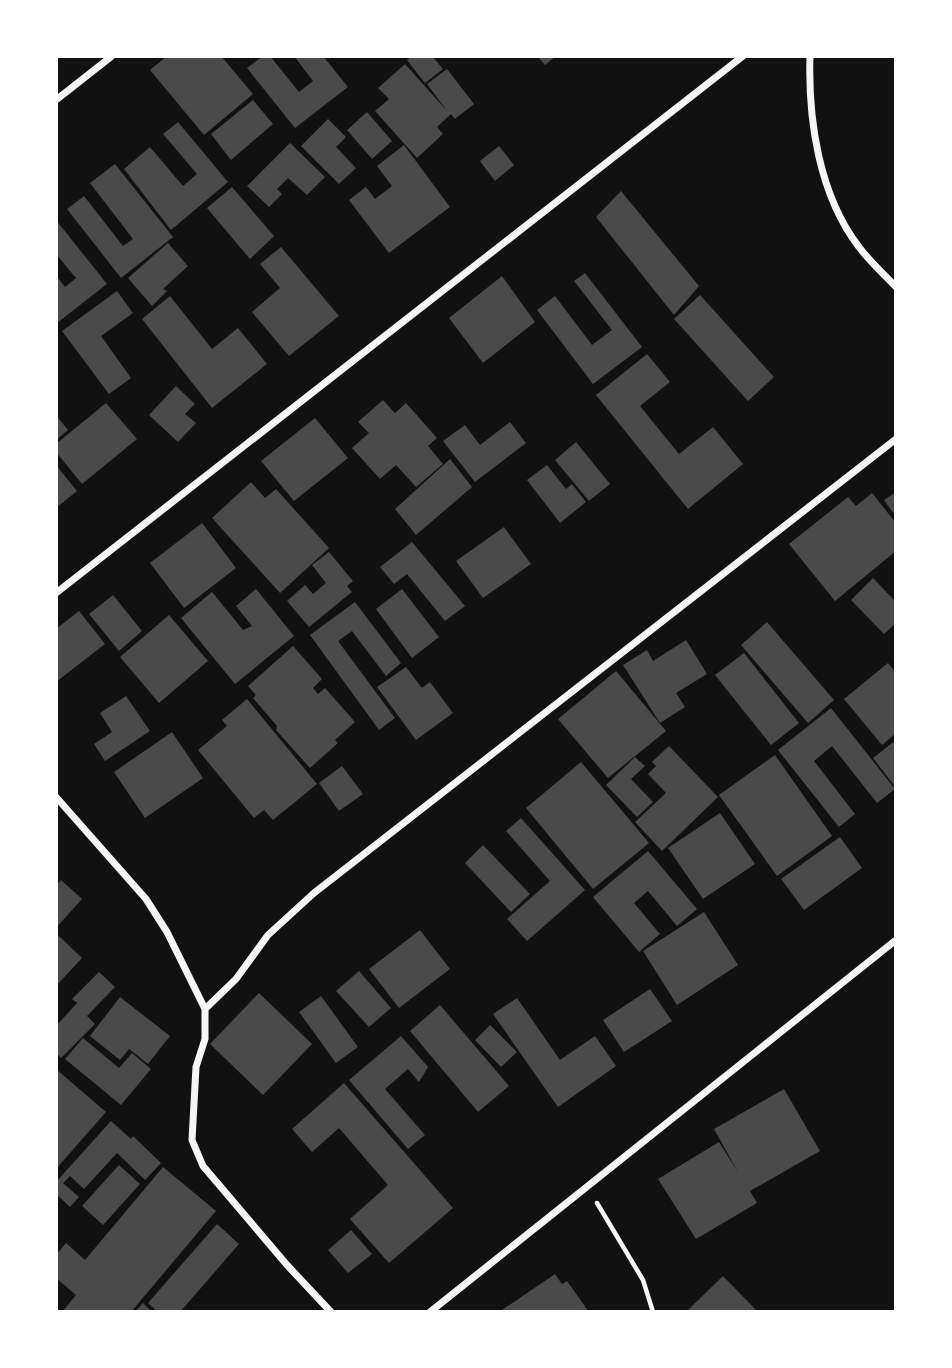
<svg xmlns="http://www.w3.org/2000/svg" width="952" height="1368" font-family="'Work Sans',sans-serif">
<rect width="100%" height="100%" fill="#111"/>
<path fill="#4a4a4a" d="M167,56H221L253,94L204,135L150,70Z
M263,56H270L299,92L313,81L294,56H323L348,87L295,128L247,68Z
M412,56H432L443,69L425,83L407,60Z
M537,56H556L545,65Z
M405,64L447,111L427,84L447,69L474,104L455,119L451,114L437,127L443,134L417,158L375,111L389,99L378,88Z
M253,100L273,124L231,160L211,134Z
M367,112L392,141L372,159L347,130Z
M328,119L346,137L336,147L356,168L339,184L301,146Z
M178,122L228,182L171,230L124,169L150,147L183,186L197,174L163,134Z
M290,143L325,177L307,195L288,178L277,189L282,194L269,207L247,186Z
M404,145L450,207L389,253L349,200L366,187L375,199L392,186L377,166Z
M499,146L514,165L495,181L480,161Z
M115,164L173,237L121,278L67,209L84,196L123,246L133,239L90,183Z
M232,187L274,236L250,259L207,208Z
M621,191L699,286L674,315L596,217Z
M56,220L107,284L57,323L56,275L65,287L76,278L56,254Z
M168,243L188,266L163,289L167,291L152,306L128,278Z
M281,247L339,316L289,356L252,312L280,288L260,264Z
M585,273L642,347L593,384L537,310L555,296L592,345L612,330L574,281Z
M502,276L535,322L483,363L449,318Z
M117,291L133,313L101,336L131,378L109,394L62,331Z
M700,295L774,377L748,401L674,319Z
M170,296L212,349L238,328L267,364L212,408L142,319Z
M647,354L670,382L640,406L679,454L713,427L743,464L688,509L596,395Z
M176,386L195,404L185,414L196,423L178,442L149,415Z
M383,400L395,413L406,403L437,438L428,446L443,464L416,487L396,465L380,479L352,448L369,433L358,422Z
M106,403L137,439L82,484L56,452V444Z
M56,415L68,430L56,440Z
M315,418L348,458L294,501L261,461Z
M510,422L526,443L475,482L443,441L465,425L480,445Z
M576,442L610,484L589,501L555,460Z
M450,459L472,487L416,535L395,509Z
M56,465L77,491L56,508Z
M547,465L566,489L572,484L586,502L560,523L527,480Z
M251,482L265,498L276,489L329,548L280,593L212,518Z
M896,492V517L884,500Z
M872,493L896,523V551L835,601L789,544L848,497L856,506Z
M202,523L236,568L184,608L150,563Z
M504,527L531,564L483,598L456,561Z
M412,542L465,606L445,621L407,574L394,584L380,567Z
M329,552L353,581L347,586L352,592L309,627L287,601L305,585L313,594L326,583L312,565Z
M873,578L896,602V623L884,634L851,600Z
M256,589L294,636L235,684L181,618L212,592L243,630L252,626L236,606Z
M402,589L439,637L412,658L376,609Z
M113,595L142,631L119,651L89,614Z
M355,602L401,663L386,676L352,631L338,641L395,718L379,730L310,635Z
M79,611L105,644L56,682V629Z
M169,615L208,661L159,703L120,657Z
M767,622L834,700L808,723L741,645Z
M686,640L707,674L676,693L685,707L660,723L623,665L647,650L653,661Z
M293,646L322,679L313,688L318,694L325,688L355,722L335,740L338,743L310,768L276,730L277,726L253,698L256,695L248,686Z
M744,653L799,723L771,745L715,675Z
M888,663L896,673V733L882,745L844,699Z
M406,667L422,688L430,682L453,713L416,740L377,687Z
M616,671L666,731L608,778L558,719Z
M126,696L150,731L105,761L94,744L112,732L100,713Z
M247,699L317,784L273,820L264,810L254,818L198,750L227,726L222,720Z
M831,708L895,789L877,803L832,746L814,761L855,814L839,827L778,750Z
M172,732L203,778L145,818L114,772Z
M896,740V788L873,758Z
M669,746L718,797L662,851L635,822L666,793L648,774L656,766L652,762Z
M775,755L832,836L777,876L719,795Z
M635,757L645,766L631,779L653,802L637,817L606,785Z
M581,762L649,843L593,889L526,808Z
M342,766L363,794L339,811L319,783Z
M720,813L755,864L703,899L668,848Z
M521,818L585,890L527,941L507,919L550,881L506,831Z
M840,837L862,868L804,910L781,879Z
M483,845L530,894L511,912L465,863Z
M648,851L697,909L677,926L648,891L634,903L660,934L639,952L593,897Z
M61,880L82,899L56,928V886Z
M704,912L738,965L677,1005L643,951Z
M420,930L450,969L399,1008L369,969Z
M59,936L82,958L56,986V940Z
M359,971L391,1008L369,1027L336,991Z
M99,972L115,987L87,1016L95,1024L61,1058L56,1053V1026L77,1003L72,999Z
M650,989L672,1021L624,1052L603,1020Z
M259,993L312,1044L263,1095L210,1044Z
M321,996L358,1047L336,1063L299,1012Z
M120,997L170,1036L148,1064L129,1049L120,1060L90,1036Z
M517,998L560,1060L595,1036L616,1066L558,1107L493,1014Z
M440,1005L509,1086L478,1112L410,1031Z
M490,1025L517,1052L501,1067L475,1040Z
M401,1036L428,1067L419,1082L408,1069L385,1089L425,1135L408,1149L349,1080Z
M83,1038L119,1068L132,1053L151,1069L121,1105L65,1059Z
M56,1069L106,1112L56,1169L58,1119Z
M344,1083L453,1208L389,1263L350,1219L388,1185L339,1128L312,1152L292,1129Z
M784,1089L820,1151L750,1191L757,1203L696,1239L658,1179L719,1142L738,1172L714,1129Z
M111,1121L131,1139L133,1136L161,1163L145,1180L117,1153L84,1189L70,1176L63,1183L79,1197L70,1207L56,1194V1182Z
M119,1165L140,1184L103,1225L82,1206Z
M163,1167L216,1211L131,1312H62L76,1295L56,1278V1255L66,1243L85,1260Z
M217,1224L239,1244L180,1312H158L148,1303Z
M351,1230L372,1254L348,1273L328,1250Z
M555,1274L562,1284L567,1281L589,1312H499Z
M723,1276L758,1312H686Z
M143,1303L149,1309L153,1312H135Z"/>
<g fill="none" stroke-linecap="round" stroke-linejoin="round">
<path stroke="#f5f5f5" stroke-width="4.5" d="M597,1203L643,1280L653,1312"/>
<path stroke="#f5f5f5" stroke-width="7" d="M810,56C808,120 819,195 859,247C870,262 884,274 896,287
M56,100L112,56
M56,593L743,56
M56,797L146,899L167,932L205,1009V1039L196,1067L192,1140L203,1166L287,1265L331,1312
M205,1009L236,979L268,935L314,893L896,439
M430,1312L896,940"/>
</g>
<rect width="952" height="1368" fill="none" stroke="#ffffff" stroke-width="116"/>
</svg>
